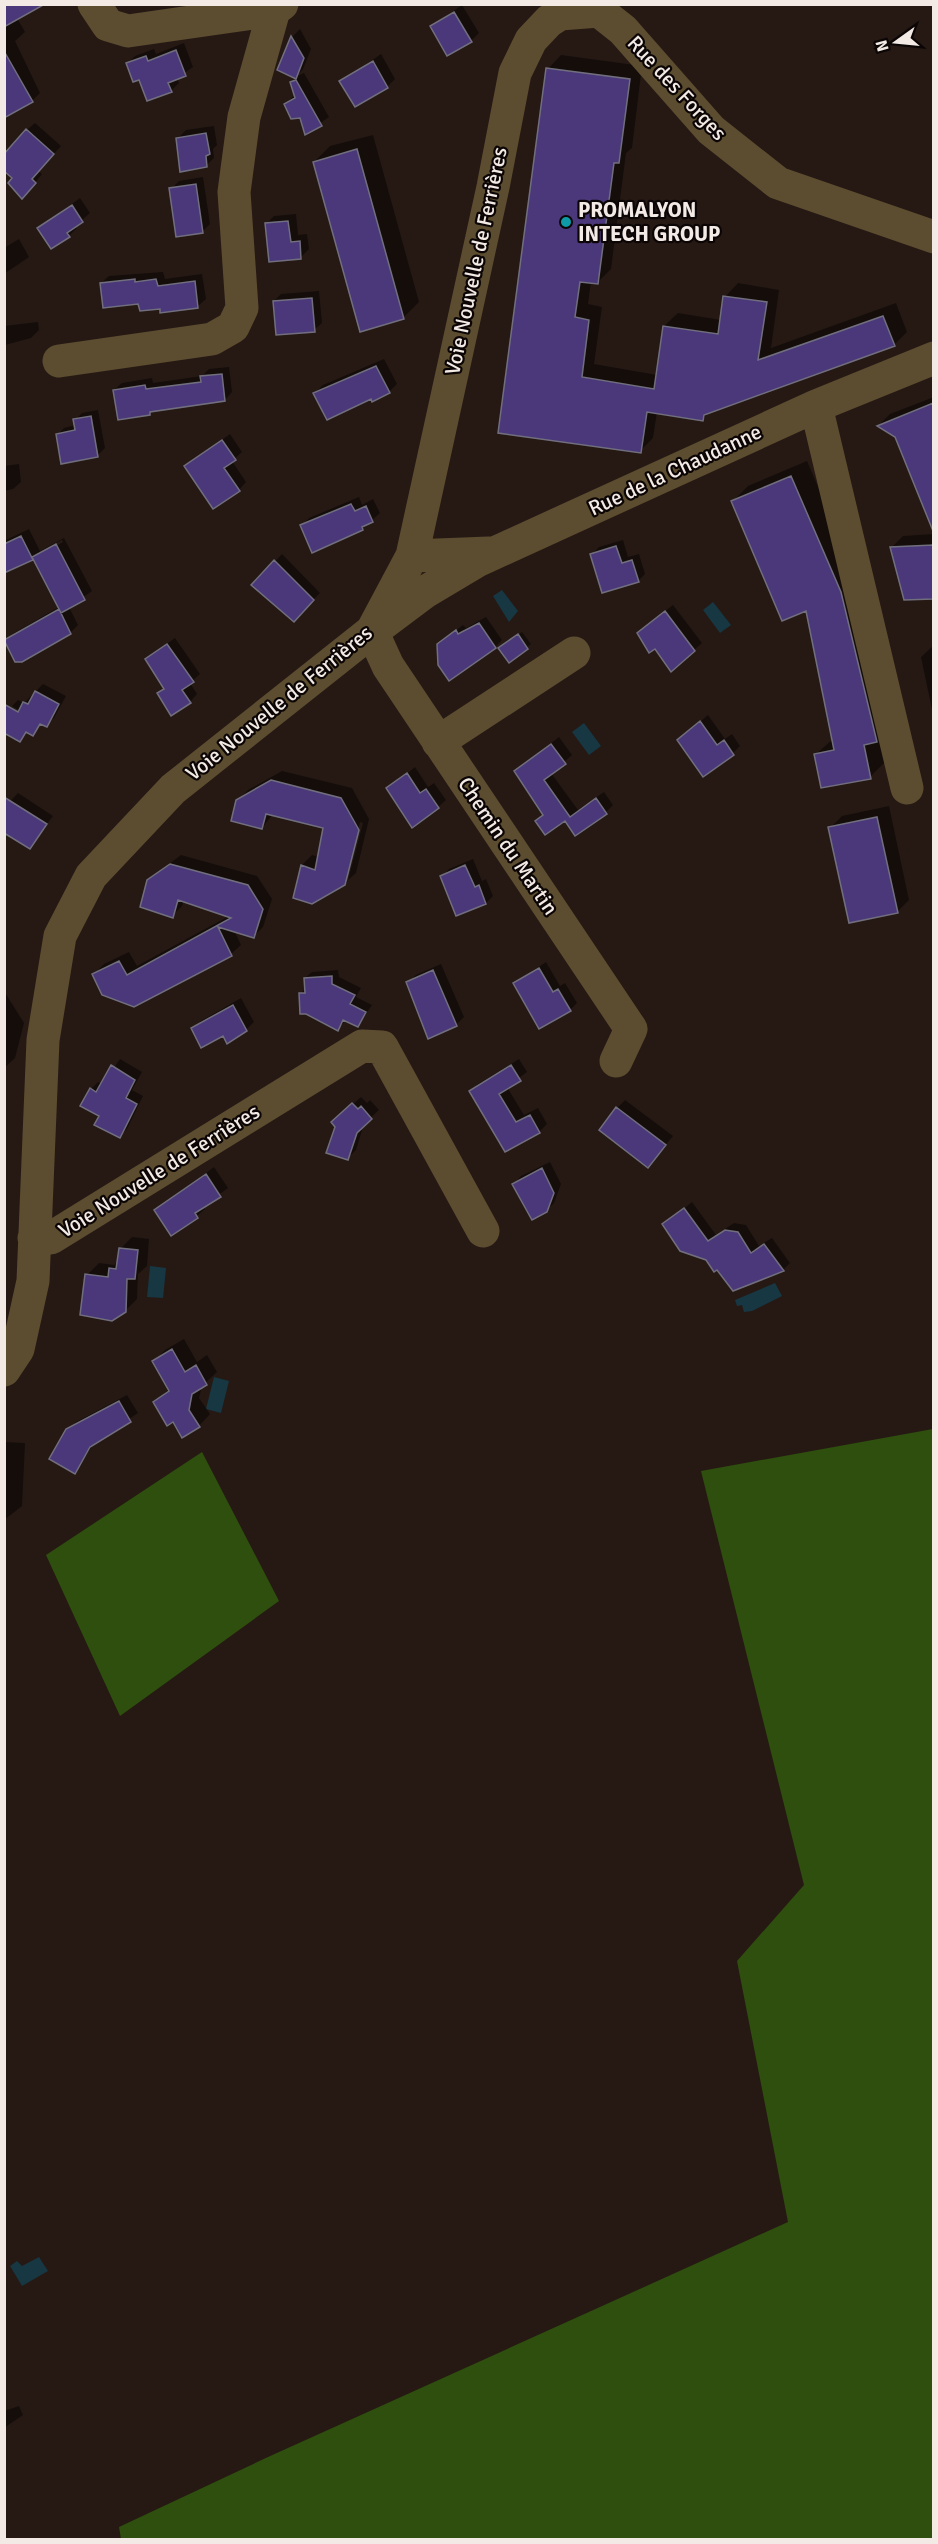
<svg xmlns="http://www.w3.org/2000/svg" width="938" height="2544" font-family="Signika,sans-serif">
<rect width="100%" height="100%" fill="#261914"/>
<path fill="#2e4f0d" d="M933,1429V2539H121L119,2527L268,2457L788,2222L737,1961L804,1885L701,1471Z
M202,1452L279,1601L120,1716L46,1555Z"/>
<path fill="#173743" d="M502,590L518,611L509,622L493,596Z
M713,602L731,625L720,633L703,610Z
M584,723L601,746L589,755L572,732Z
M150,1266L166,1268L163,1298L147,1297Z
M775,1283L782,1296L752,1311L744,1312L742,1305L737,1306L735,1300Z
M214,1377L229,1381L221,1413L206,1409Z
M39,2257L48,2271L22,2286L10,2266L17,2261L22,2266Z"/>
<path fill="#0007" fill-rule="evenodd" d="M462,5L479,33L471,41L432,26Z
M4,17L17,18L25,32L15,41L40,93L32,101L4,107Z
M300,29L311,49L303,69L297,76L304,73L329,117L306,133L301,116L285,104L295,95L292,83L297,78L279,70L292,37Z
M184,43L193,67L177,78L179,83L171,91L140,78L127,64L135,56L154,49L156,54Z
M381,54L395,79L387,87L341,82Z
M561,55L642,66L632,148L626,153L611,269L598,282L591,281L588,304L602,307L594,364L657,375L664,326L678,313L721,320L725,297L738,283L779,290L771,348L896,303L907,332L894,345L710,412L702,419L657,412L653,438L640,451L499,432L548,69Z
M35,123L61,146L38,171L42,174L30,189L27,130Z
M214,126L217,145L213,149L214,158L206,166L178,138L186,130Z
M373,135L419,302L403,318L314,162L330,146Z
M203,177L210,224L202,232L171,189L179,181Z
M80,198L90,213L75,226L77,228L69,236L39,228Z
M296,214L298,235L307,234L309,249L301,257L266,224L274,216Z
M19,239L29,257L4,274V248Z
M163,272L165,279L202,274L206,299L198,306L161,308L101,283L109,276Z
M319,291L322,323L314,330L274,301L281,294Z
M38,322L39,330L31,338L5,345L4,348V326Z
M384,359L397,384L389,392L372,397L315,393L323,385Z
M229,367L232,392L225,400L152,410L149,413L114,390L122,383L152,378L153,383L202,376L209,369Z
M934,397V507L926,510L896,436L879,425L890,414Z
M98,410L105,448L98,455L57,435L64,428L76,425L75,420L82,413Z
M230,434L242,452L232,461L246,482L239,490L186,466Z
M807,461L856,576L885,762L870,777L815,755L833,739L808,609L732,502L748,486Z
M19,464L21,482L13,489L4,491V466Z
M359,497L362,505L373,499L380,513L362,529L302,525L309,518Z
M29,529L40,551L64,538L92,591L69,607L78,625L71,632L22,660L6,641L14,633L59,607L34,557L4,573V541ZM62,540L63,542L41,554V551Z
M934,534V597L905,598L891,548L903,536Z
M623,540L628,557L639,554L645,574L638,581L592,554L599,547Z
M282,554L320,593L293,620L253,585Z
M673,605L702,643L694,650L646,626Z
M486,617L502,640L495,647L439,644L463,625L466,628Z
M522,632L531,644L509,661L504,645Z
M175,638L200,674L190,683L197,694L190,702L159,693L165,687L146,659Z
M934,645V719L921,657Z
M43,684L66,696L54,718L46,725L42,723L33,734L28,732L20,740L4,719L11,707L24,716L25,714L12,706L18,700L24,703Z
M708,715L725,739L732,734L740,746L733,753L679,740Z
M559,737L572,755L551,773L578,810L604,792L613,805L606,812L565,819L544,814L516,771Z
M415,767L428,787L434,783L446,800L438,807L388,789Z
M282,771L352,788L369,819L356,873L348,880L363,823L360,822L345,881H348L345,884L295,897L302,865L312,855L319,857L325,827L273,814L262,828L237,801L248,790Z
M18,793L53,816L29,848L4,808Z
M889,806L909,900L897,912L830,828L842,816Z
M181,855L257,876L272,899L263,927L254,936L234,930L241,945L231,954L134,1005L94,974L104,964L129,952L137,966L229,916L184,900L182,906L172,916L148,880Z
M473,859L482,881L486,879L493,896L486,903L442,876L449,869Z
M546,962L560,986L565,983L577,1003L570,1010L515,983Z
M441,964L464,1017L456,1025L408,982L416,975Z
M338,970L339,977L361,988L356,997L372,1005L358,1025L346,1020L338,1029L300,994L306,988L305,978L312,972Z
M4,991L24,1023L15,1058L4,1068Z
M241,998L254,1022L246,1030L223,1034L193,1029L201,1021Z
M120,1059L142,1072L132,1090L143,1096L127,1129L119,1136L91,1089L98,1082L103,1084Z
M519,1059L527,1072L507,1087L524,1115L538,1108L547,1124L539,1132L505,1150L470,1091L478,1084Z
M361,1097L367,1103L370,1100L379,1110L364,1124L356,1150L348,1158L341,1115Z
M625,1100L673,1136L648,1166L617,1108Z
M550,1162L561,1184L554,1203L546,1211L514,1184L521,1176Z
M214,1167L228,1188L203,1206L205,1209L197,1216L171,1234L156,1211Z
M692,1202L716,1235L734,1223L746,1225L759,1246L772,1238L790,1263L783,1270L718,1268L664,1225Z
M132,1237L149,1239L147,1266L138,1274L137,1299L125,1311L87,1275L99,1263L114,1265L119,1260L120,1249Z
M184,1339L197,1362L207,1355L217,1372L202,1386L199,1398L210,1414L199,1426L173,1420L155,1402L169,1389L154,1362L165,1350Z
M127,1395L138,1413L95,1442L75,1472L68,1430L76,1422Z
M4,1442L25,1443L22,1506L4,1520Z
M19,2406L23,2415L4,2428V2411Z"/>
<path fill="#4a387a" stroke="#716f7e" stroke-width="1.5" d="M4,4H45L4,27Z
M454,12L472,42L447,56L430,26Z
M291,36L304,58L296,79L277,70Z
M176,50L186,76L168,83L172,92L147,101L139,80L133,82L126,63L146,56L148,61Z
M4,51L33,102L4,118Z
M373,61L388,88L355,107L339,81Z
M546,68L630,79L619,163H614L598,284L580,282L575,317L589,320L582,377L654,389L663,326L718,334L723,296L767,302L758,360L883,316L895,346L704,415L703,421L647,412L641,453L498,433Z
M296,80L322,126L305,135L300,118L291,119L284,104L295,98L290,82Z
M26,129L54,154L32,179L36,183L22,199L8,183L12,178L4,171V154Z
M206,133L210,154L206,156L207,167L180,172L176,138Z
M357,149L404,319L360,332L313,162Z
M196,184L203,233L176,237L169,188Z
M72,205L83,222L67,233L70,237L51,249L37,228Z
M288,221L291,242L300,241L301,259L269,262L265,223Z
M135,279V282L156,279L158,286L195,281L198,308L160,313V309L140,311L138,304L103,308L100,283Z
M312,298L315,332L276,335L273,301Z
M376,366L390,393L372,402L371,399L327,420L313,393Z
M222,374L225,401L150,412V415L118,420L113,390L145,385L146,389L201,382L200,376Z
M933,403V531L895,437L877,426Z
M91,416L98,457L61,464L56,434L75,430L73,419Z
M222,440L236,460L224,468L240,491L213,509L184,466Z
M791,476L841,592L877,742L864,745L871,779L821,788L814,754L834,750L806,611L782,621L731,501Z
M351,504L355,511L366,506L373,522L362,527L363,530L312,553L300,525Z
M21,536L33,560L4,573V544Z
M56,544L85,600L61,613L32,557Z
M933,545V599L904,600L890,547Z
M616,546L622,563L632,560L639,582L602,593L590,554Z
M274,560L314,600L294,622L251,585Z
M59,609L71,634L22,662H15L4,640Z
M665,611L695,651L671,672L655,649L649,653L637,633Z
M479,623L496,648L449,681L438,665L437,644L456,630L458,634Z
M518,634L528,649L509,663L498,648Z
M167,644L194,682L182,690L191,703L171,716L157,693L164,689L145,659Z
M35,691L59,704L47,727L40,724L33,736L26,732L20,742L4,733V704L18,712L23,702L28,704Z
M700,721L717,745L724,740L734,755L703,777L677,740Z
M551,744L566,764L544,780L570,817L596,798L607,814L575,836L565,821L545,835L535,821L543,815L514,771Z
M407,773L420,793L426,789L439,808L412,828L386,788Z
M271,780L341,798L359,830L345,885L312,904L293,898L301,865L315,870L323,828L266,814L262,829L231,821L236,800Z
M4,797L47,824L30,849L4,833Z
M877,817L898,913L849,923L828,827Z
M170,864L248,885L263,909L254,938L218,927L232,956L134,1007L102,995L92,974L119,961L127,975L231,918L178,900L173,918L140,907L147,880Z
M465,865L475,887L479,885L486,904L456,916L440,876Z
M539,968L553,992L558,989L571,1011L539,1029L513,983Z
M433,970L457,1026L428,1039L406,982Z
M332,976V984L355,995L350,1004L366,1012L358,1027L343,1020L338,1031L306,1014H300L299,993H305L304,978Z
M233,1005L247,1031L227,1044L223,1036L201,1048L191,1028Z
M111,1065L135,1080L126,1098L137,1104L120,1138L94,1125L99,1116L80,1106L90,1088L96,1092Z
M511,1065L521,1081L499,1094L516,1122L530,1115L540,1133L505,1152L469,1091Z
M352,1103L358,1109L361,1106L372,1119L357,1133L348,1160L326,1153L335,1127L331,1122Z
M616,1107L666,1145L648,1168L599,1130Z
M542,1168L554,1193L547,1212L532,1220L512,1184Z
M206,1174L221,1197L195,1213L198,1218L171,1236L154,1210Z
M684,1208L708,1241L725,1230L738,1232L751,1253L764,1244L784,1271L733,1291L717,1270L714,1272L706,1260L680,1251L662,1224Z
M119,1248L138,1250L135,1279H127L126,1312L112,1321L80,1315L85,1274L108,1277L109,1268L116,1269Z
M172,1349L185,1372L196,1365L207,1385L192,1394L189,1410L200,1427L182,1438L173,1422L167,1426L153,1402L169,1391L152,1361Z
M119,1401L131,1422L90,1447L75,1474L49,1459L66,1429Z"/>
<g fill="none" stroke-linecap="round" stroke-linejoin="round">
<path stroke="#5c4d30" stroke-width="33" d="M94,4L108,25L128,31L274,10L282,4
M59,361L212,339L233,327L242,308L234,192L244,117L274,10
M816,406L907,788
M412,556L489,553
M381,625L425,592L477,561L816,406L934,358
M372,631L388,666L631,1029L616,1061
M438,742L574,653
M34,1238H51L362,1046L382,1047L483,1231
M4,1370L18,1349L33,1281L43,1040L60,936L91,876L173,789L372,631L412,556L493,187L515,73L531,40L549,21L560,14L599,11L623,30L711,130L778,183L934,237"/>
</g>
<circle fill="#0f9aa8" stroke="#0b0605" stroke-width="2" cx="566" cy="222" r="6"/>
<g text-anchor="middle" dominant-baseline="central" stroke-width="4.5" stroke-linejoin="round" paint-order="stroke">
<g font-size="21" fill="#f3eae6" stroke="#0b0605">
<text transform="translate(677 88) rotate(47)">Rue des Forges</text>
<text transform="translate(476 261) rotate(-78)">Voie Nouvelle de Ferrières</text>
<text transform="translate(675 470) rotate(-25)">Rue de la Chaudanne</text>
<text transform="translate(279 703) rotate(-39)">Voie Nouvelle de Ferrières</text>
<text transform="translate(508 846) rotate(56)">Chemin du Martin</text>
<text transform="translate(159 1171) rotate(-32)">Voie Nouvelle de Ferrières</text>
</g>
<g font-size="21" font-weight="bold" fill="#f3eae6" stroke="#0b0605" text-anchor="start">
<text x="578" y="210">PROMALYON<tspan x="578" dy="24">INTECH GROUP</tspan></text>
</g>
</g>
<rect width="938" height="2544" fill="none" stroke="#f3eae6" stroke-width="12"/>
<g transform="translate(896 42) rotate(255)" stroke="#0b0605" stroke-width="4.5" paint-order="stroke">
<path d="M0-4.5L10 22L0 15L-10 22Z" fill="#f3eae6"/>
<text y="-9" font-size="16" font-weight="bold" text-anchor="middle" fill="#f3eae6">N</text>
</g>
</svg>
